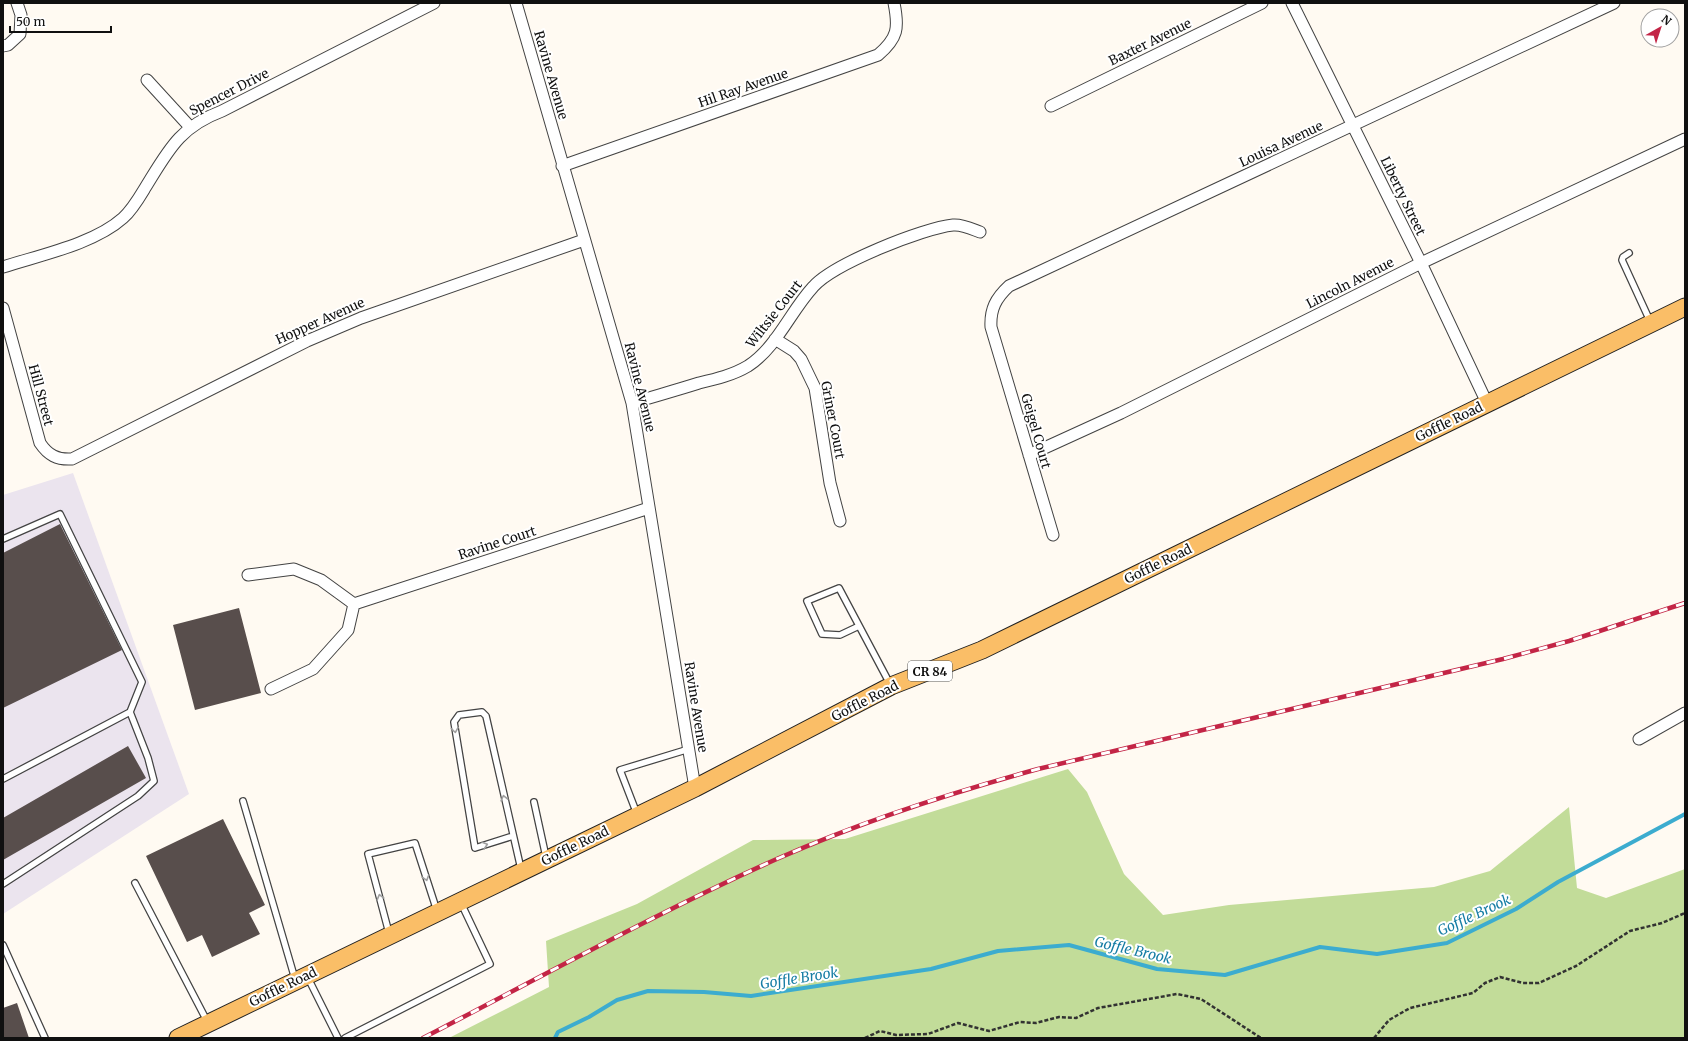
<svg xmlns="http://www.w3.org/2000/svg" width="1688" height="1041" font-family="Merriweather,serif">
<rect width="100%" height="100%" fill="#fffaf2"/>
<path fill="#ebe4ee" d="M73,473L189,794L3,914V495Z"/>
<path fill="#c2dc99" d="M1068,769L1087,792L1124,874L1163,915L1229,905L1434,887L1490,871L1569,807L1577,888L1606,898L1685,869V1038H449L549,987L546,941L637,904L753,840L845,839Z"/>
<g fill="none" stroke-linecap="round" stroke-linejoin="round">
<path stroke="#3caccf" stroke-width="4" d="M555,1038L558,1032L589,1017L617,1000L648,991L704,992L751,996L931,969L998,951L1069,945L1157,969L1225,975L1320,947L1377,954L1447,943L1516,909L1558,882L1685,814"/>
</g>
<path fill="#584e4c" d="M60,524L122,650L3,708V553Z
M239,608L261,693L195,710L173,625Z
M128,746L146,778L3,860V818Z
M223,819L265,905L249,913L260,934L212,957L202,935L187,942L146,856Z
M17,1003L29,1038H3V1008Z"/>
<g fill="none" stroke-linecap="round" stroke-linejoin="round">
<g stroke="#434343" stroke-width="8">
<path id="service" d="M1629,253L1623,257L1622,260L1650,321
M3,539L60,514L142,682L130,712
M859,626L840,635L822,634L807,601L839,588L890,684
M3,779L130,712L148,758L154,781L138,796L3,884
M243,801L295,979
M534,802L546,857
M637,814L620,770L689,749
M513,836L475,848L454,722L459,715L482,712L486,716L521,869
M135,883L207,1021
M389,933L368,854L415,843L437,911
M3,945L45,1038
M308,978L338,1038
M345,1038L490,964L461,903"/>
</g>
<g stroke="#434343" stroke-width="13">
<path id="minor" d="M516,3L632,403L695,788
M1292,3L1421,263L1487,403
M3,46L8,45L20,34L21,15L17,3
M147,80L190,127
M1051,106L1262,3
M562,166L878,55C898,38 899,28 894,3
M3,267C40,255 94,244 123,218C132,210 139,198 145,188C168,151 179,127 222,111L434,3
M3,308L40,443C48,455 57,460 72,459L307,341L361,318L584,240
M775,339L794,351L801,359L815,388L830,483L840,521
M632,403C655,396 677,390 699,383C716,379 733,375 748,366C777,347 790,312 813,287C833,264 923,228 953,225C962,224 972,229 980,232
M1029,455L1121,413L1421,263L1685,139
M1053,535L991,327C990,309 996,298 1009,286L1614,3
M248,575L294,569L321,580L354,604
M354,604L649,508
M271,689L313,669L348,630L354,604
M1639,739L1685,713"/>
</g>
<g stroke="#212121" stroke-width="19">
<path id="primary" d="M178,1038L695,788L891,686L982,650L1685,307"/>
</g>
<path stroke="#323232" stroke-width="2.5" stroke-dasharray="4 2" stroke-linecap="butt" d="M865,1038L880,1031L896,1035L928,1034L958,1023L989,1031L1020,1022L1036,1023L1059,1017L1076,1018L1098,1008L1177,994L1201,999L1261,1038
M1374,1038L1389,1020L1410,1008L1473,993L1485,983L1500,977L1523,983H1539L1576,966L1630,931L1662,923L1685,913"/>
<use href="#service" stroke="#fff" stroke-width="5.5"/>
<use href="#minor" stroke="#fff" stroke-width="11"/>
<use href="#primary" stroke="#fabe67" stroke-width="17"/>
<g stroke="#c32546" stroke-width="4.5">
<path id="rail" d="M423,1038C541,977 658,912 779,858C863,821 950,793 1038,769L1503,659L1569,641L1685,603"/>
</g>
<use href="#rail" stroke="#fff" stroke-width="3" stroke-dasharray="9" stroke-linecap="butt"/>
</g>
<defs><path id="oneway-chevron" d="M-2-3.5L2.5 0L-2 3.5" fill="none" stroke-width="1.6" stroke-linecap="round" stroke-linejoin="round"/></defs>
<g stroke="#9f9f9f">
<use href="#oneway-chevron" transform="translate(455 730) rotate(81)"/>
<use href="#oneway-chevron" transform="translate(504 798) rotate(-103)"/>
<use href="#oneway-chevron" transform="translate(485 845) rotate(-17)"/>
<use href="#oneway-chevron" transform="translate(426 878) rotate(73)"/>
<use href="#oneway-chevron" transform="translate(380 897) rotate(-105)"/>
</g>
<g text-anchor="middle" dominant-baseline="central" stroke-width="4" stroke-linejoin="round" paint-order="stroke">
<rect fill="#fff" stroke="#585858" stroke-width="1" x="908" y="661" width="44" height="20" rx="3"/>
<g font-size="12" font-weight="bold" fill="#101010">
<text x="930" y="671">CR 84</text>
</g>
<g font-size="13" fill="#101010" stroke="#fff">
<text transform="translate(1150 42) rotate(-26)">Baxter Avenue</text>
<text transform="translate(551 75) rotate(74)">Ravine Avenue</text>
<text transform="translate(743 88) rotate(-19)">Hil Ray Avenue</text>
<text transform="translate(229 92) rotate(-27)">Spencer Drive</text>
<text transform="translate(1281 144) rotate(-25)">Louisa Avenue</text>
<text transform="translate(1403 196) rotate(64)">Liberty Street</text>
<text transform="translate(1350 283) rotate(-27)">Lincoln Avenue</text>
<text transform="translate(774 314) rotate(-52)">Wiltsie Court</text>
<text transform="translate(320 321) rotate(-24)">Hopper Avenue</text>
<text transform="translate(640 387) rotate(76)">Ravine Avenue</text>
<text transform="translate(41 395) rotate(75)">Hill Street</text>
<text transform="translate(833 420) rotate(79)">Griner Court</text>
<text transform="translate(1449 422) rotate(-26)">Goffle Road</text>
<text transform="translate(1036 431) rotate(74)">Geigel Court</text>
<text transform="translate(497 543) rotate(-18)">Ravine Court</text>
<text transform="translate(1158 564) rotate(-26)">Goffle Road</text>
<text transform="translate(865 701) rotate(-27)">Goffle Road</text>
<text transform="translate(696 707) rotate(81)">Ravine Avenue</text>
<text transform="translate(575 846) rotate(-26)">Goffle Road</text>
<text transform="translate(283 987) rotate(-26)">Goffle Road</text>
</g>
<g font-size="14" font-style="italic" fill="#167da4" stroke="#fff">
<text transform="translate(1474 915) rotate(-25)">Goffle Brook</text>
<text transform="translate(1133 950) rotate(13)">Goffle Brook</text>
<text transform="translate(799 978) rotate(-9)">Goffle Brook</text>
</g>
</g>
<rect width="1688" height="1041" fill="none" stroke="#101010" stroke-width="8"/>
<g transform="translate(1660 28) rotate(39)"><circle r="19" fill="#ffffff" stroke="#9f9f9f"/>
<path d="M0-3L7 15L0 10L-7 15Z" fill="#c32546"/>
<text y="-6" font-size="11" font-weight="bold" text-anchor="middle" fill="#101010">N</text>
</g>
<path d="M10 26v6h101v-6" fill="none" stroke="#101010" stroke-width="2"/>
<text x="16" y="26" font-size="12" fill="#101010" stroke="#ffffff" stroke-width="3" paint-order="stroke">50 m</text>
</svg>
